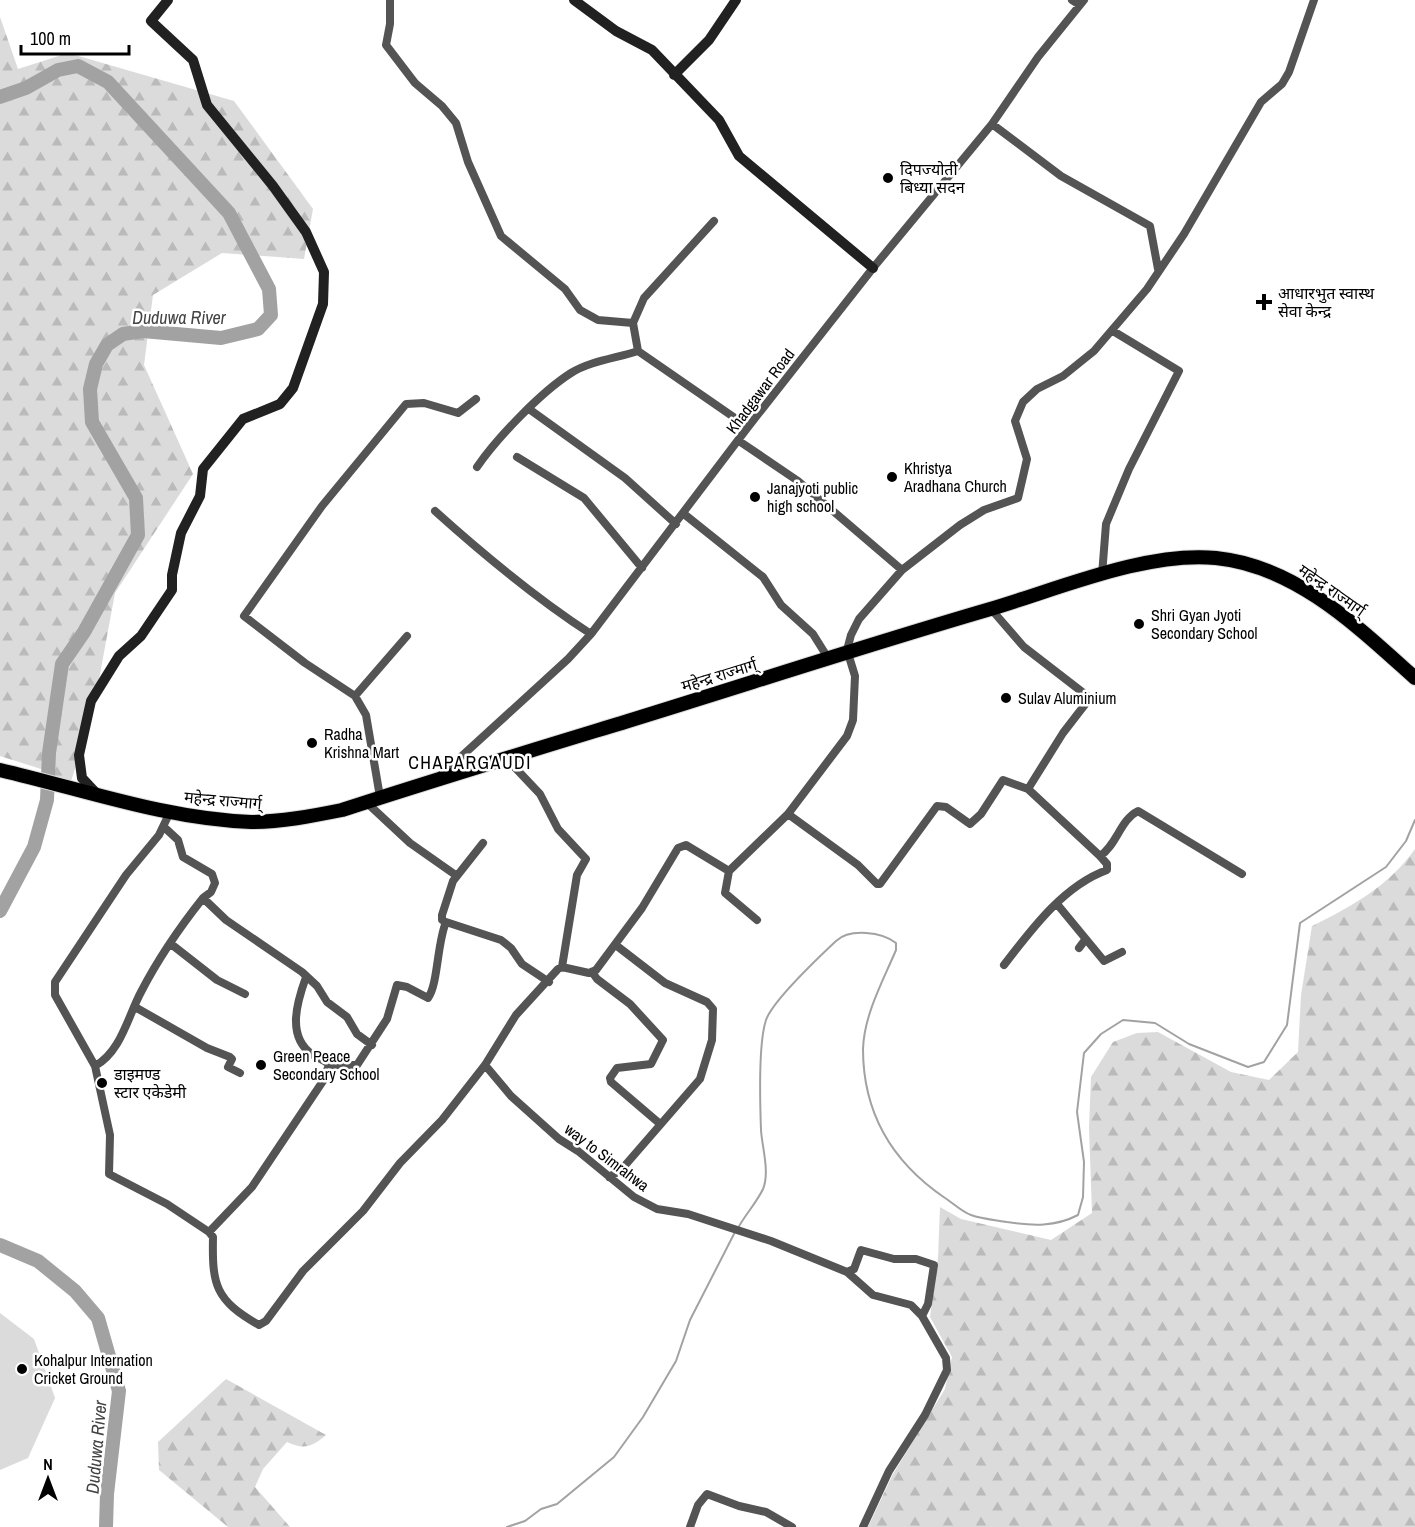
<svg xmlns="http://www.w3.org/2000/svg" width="1415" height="1527" font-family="'Archivo Narrow','Noto Sans Devanagari',sans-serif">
<defs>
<pattern id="forest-firs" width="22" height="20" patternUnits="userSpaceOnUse" patternTransform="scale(1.5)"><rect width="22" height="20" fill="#dbdbdb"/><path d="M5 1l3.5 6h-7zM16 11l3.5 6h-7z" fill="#bababa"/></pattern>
</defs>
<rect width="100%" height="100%" fill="#fff"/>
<path fill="url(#forest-firs)" d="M0,17L18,69L68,53L234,101L313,209L304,259L222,253L153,295L144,365L193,474L115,593L95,701L70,785L41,769L0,756Z
M1415,849V1527H868L893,1474L945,1389L952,1357L930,1317L938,1258L940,1207L961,1219L1051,1240L1092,1213L1089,1128L1091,1077L1113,1042L1137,1033L1158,1032L1231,1072L1269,1080L1298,1052L1301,995L1312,926C1351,907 1390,885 1415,849Z
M226,1379L326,1435C312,1447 304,1450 287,1442L263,1469L255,1487L290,1527H228L159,1470L158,1442Z"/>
<path fill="#dbdbdb" d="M0,1313L34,1339L55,1398L28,1458L0,1470Z"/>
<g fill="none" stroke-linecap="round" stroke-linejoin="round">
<path stroke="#a2a2a2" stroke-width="2" d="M738,1228C745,1215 757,1202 763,1189C770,1172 762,1147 761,1130C760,1103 758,1044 766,1020C773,1000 819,957 836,941C850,928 882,932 896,943V950C883,981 864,1015 863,1049C863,1114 892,1162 945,1198C953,1203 962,1212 971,1215C982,1219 996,1220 1007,1222C1033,1226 1055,1227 1078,1215L1083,1197L1084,1162L1077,1112L1084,1053L1101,1034L1123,1020L1155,1023L1189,1044L1248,1067L1264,1062L1287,1025L1300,923L1386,867L1406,841L1415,820
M507,1527L525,1521L541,1509L557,1504L614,1457L643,1417L676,1361L690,1320L735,1232"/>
<path stroke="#a2a2a2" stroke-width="14" d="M0,97L26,88L58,70L78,66L108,82L229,213L269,289L271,315L258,329L221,338L143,331L123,334L107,345L96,364L90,389L92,422L136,498L138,535L84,632L62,664L49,753L47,800L34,847L0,911
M0,1245L38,1261L75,1291L98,1318L119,1391L107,1494L106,1527"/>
<g stroke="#dbdbdb" stroke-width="16">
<path id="highway" d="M0,770C82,789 166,819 251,822C281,822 312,816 342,810C437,779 533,750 628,721C748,684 867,645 987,610C1056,590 1145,551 1216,558C1296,566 1358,627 1415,678"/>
</g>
<path stroke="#545454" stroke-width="8" d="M390,0V24L386,45L415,83L442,106L456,123L468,162L501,236L565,289L580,310L598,320L633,323
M1072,0L1080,5
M992,124L1061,176L1150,226L1158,269
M638,351L633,323L644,298L714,221
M529,409L625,478L676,524
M739,441L798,481L902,570
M517,457L584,498L642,568
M477,467C497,438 541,392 571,373C590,361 617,358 638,351L748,427
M435,511C485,556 534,597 591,634
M684,514L763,577L781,605L813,634L828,658
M1102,575L1106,524L1129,469L1179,371L1113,331
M991,609L1024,647L1090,698L1063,733L1028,789
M355,696L407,636
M506,758L540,794L558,829L586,859L577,875L562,967
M441,775L568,659L591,634L748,427L873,268L992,124L1038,57L1084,0
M380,797L366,715L355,696L305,663L244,616L322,506L406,404L424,403L458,413L476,399
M366,802L410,843L457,876
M170,812L159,835L126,875L55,982V995L95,1066L110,1135L109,1174L167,1204L209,1232L213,1237C212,1285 215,1300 259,1325L266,1321L303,1271L363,1211L400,1163L442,1120L485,1065L516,1015L558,969L562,967L589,973L596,970L642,908L678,848L686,845L729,871L788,814L847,736L853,720L855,676L847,650L851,635L859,619L902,570L960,525L984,510L1018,498L1027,459L1015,421L1023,402L1037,389L1063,376L1094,351L1147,289L1184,234L1261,102L1282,84L1289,72L1314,0
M788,814L858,865L877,884H880L937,806L946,807L970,824L981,814L1003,780L1028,789L1100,856L1107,864V870C1063,886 1031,930 1004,965
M164,827L178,840L183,857L212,874L215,883L211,892L203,898L226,920L302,972L317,986L327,1002L347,1017L357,1034L372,1045
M1100,856C1117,845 1120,820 1138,811L1242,874
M729,871L725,893L757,920
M1057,904L1104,961L1122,952
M446,922L442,920V915L453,881L483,843
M171,944L217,980L245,994
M1079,948L1085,940
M592,972L597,979L630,1004L663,1040L651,1064L617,1068L610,1078L611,1082L659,1123
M135,1007L207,1048L230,1057L232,1059L228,1067L240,1073
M329,1065H357L387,1019L397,985L407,987L428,998C438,985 437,943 446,922L501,940L511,948L522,964L549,982
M485,1065L511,1096L559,1139L578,1151L634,1197L657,1209L688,1214L771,1241L847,1272L854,1269L861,1250L894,1259H916L934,1265L928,1304L922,1316L946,1358L947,1370L925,1415L889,1471L863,1527
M95,1066C121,1052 128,1016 141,992C158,959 180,927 203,898
M609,1177L621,1170L700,1079L712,1040L713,1009L707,1002L665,983L617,946
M209,1232L252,1187L323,1081L329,1065C324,1059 319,1059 313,1055C286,1037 297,1002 306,977
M847,1272L873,1295L911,1305L922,1316
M690,1527L698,1505L707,1494L739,1506L766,1512L792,1527"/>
<path stroke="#212121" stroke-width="10" d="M574,0L616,31L652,50L719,120L739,156L873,268
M674,75L709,40L736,0
M96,793L82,778L79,755L91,701L119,656L141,636L172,590V575L181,533L200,496L203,469L243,419L280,404L293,388L323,304L324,272L306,232L273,186L207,105L193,60L151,21L168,0"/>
<use href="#highway" stroke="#000" stroke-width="14"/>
</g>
<g fill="#000" stroke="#fff" stroke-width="2">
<circle cx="888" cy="178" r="6"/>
<path d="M1261 293h6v6h6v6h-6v6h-6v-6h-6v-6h6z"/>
<circle cx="892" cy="477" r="6"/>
<circle cx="755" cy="497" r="6"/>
<circle cx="1139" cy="624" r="6"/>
<circle cx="1006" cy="698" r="6"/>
<circle cx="312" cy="743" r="6"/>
<circle cx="261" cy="1065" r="6"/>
<circle cx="102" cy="1083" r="6"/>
<circle cx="22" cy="1369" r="6"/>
</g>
<g text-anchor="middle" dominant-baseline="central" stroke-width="5" stroke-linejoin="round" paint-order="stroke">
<g font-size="16" fill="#000" stroke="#fff" text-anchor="start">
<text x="900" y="169">दिपज्योती<tspan x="900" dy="18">बिध्या सदन</tspan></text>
<text x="1278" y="293">आधारभुत स्वास्थ<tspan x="1278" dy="18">सेवा केन्द्र</tspan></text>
<text x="904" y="468">Khristya<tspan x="904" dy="18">Aradhana Church</tspan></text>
<text x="767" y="488">Janajyoti public<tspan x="767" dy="18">high school</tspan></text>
<text x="1151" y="615">Shri Gyan Jyoti<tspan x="1151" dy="18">Secondary School</tspan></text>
<text x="1018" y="698">Sulav Aluminium</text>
<text x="324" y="734">Radha<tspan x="324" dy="18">Krishna Mart</tspan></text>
<text x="273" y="1056">Green Peace<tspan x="273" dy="18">Secondary School</tspan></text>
<text x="114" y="1074">डाइमण्ड<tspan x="114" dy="18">स्टार एकेडेमी</tspan></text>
<text x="34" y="1360">Kohalpur Internation<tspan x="34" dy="18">Cricket Ground</tspan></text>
</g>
<g font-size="16" fill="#000" stroke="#fff">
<text transform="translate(760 391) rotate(-53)">Khadgawar Road</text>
<text transform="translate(1332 590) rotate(35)">महेन्द्र राज्मार्ग्</text>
<text transform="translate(719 675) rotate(-17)">महेन्द्र राज्मार्ग्</text>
<text transform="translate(223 800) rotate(5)">महेन्द्र राज्मार्ग्</text>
<text transform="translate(607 1157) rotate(37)">way to Simrahwa</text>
</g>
<g font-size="18" font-style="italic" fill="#434343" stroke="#fff">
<text x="179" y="317">Duduwa River</text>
<text transform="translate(96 1447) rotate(-85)">Duduwa River</text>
</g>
<g font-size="18" letter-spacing="1.5" fill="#000" stroke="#fff">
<text x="470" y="762">CHAPARGAUDI</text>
</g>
</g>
<g transform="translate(48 1479)" stroke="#ffffff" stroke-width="4.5" paint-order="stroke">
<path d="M0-4.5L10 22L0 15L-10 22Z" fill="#000000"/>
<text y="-9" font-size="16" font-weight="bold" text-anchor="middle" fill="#000000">N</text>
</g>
<path d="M21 45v9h108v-9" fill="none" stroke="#000000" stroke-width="3"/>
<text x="30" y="45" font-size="18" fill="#000000" stroke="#ffffff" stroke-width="4.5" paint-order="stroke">100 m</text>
</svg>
